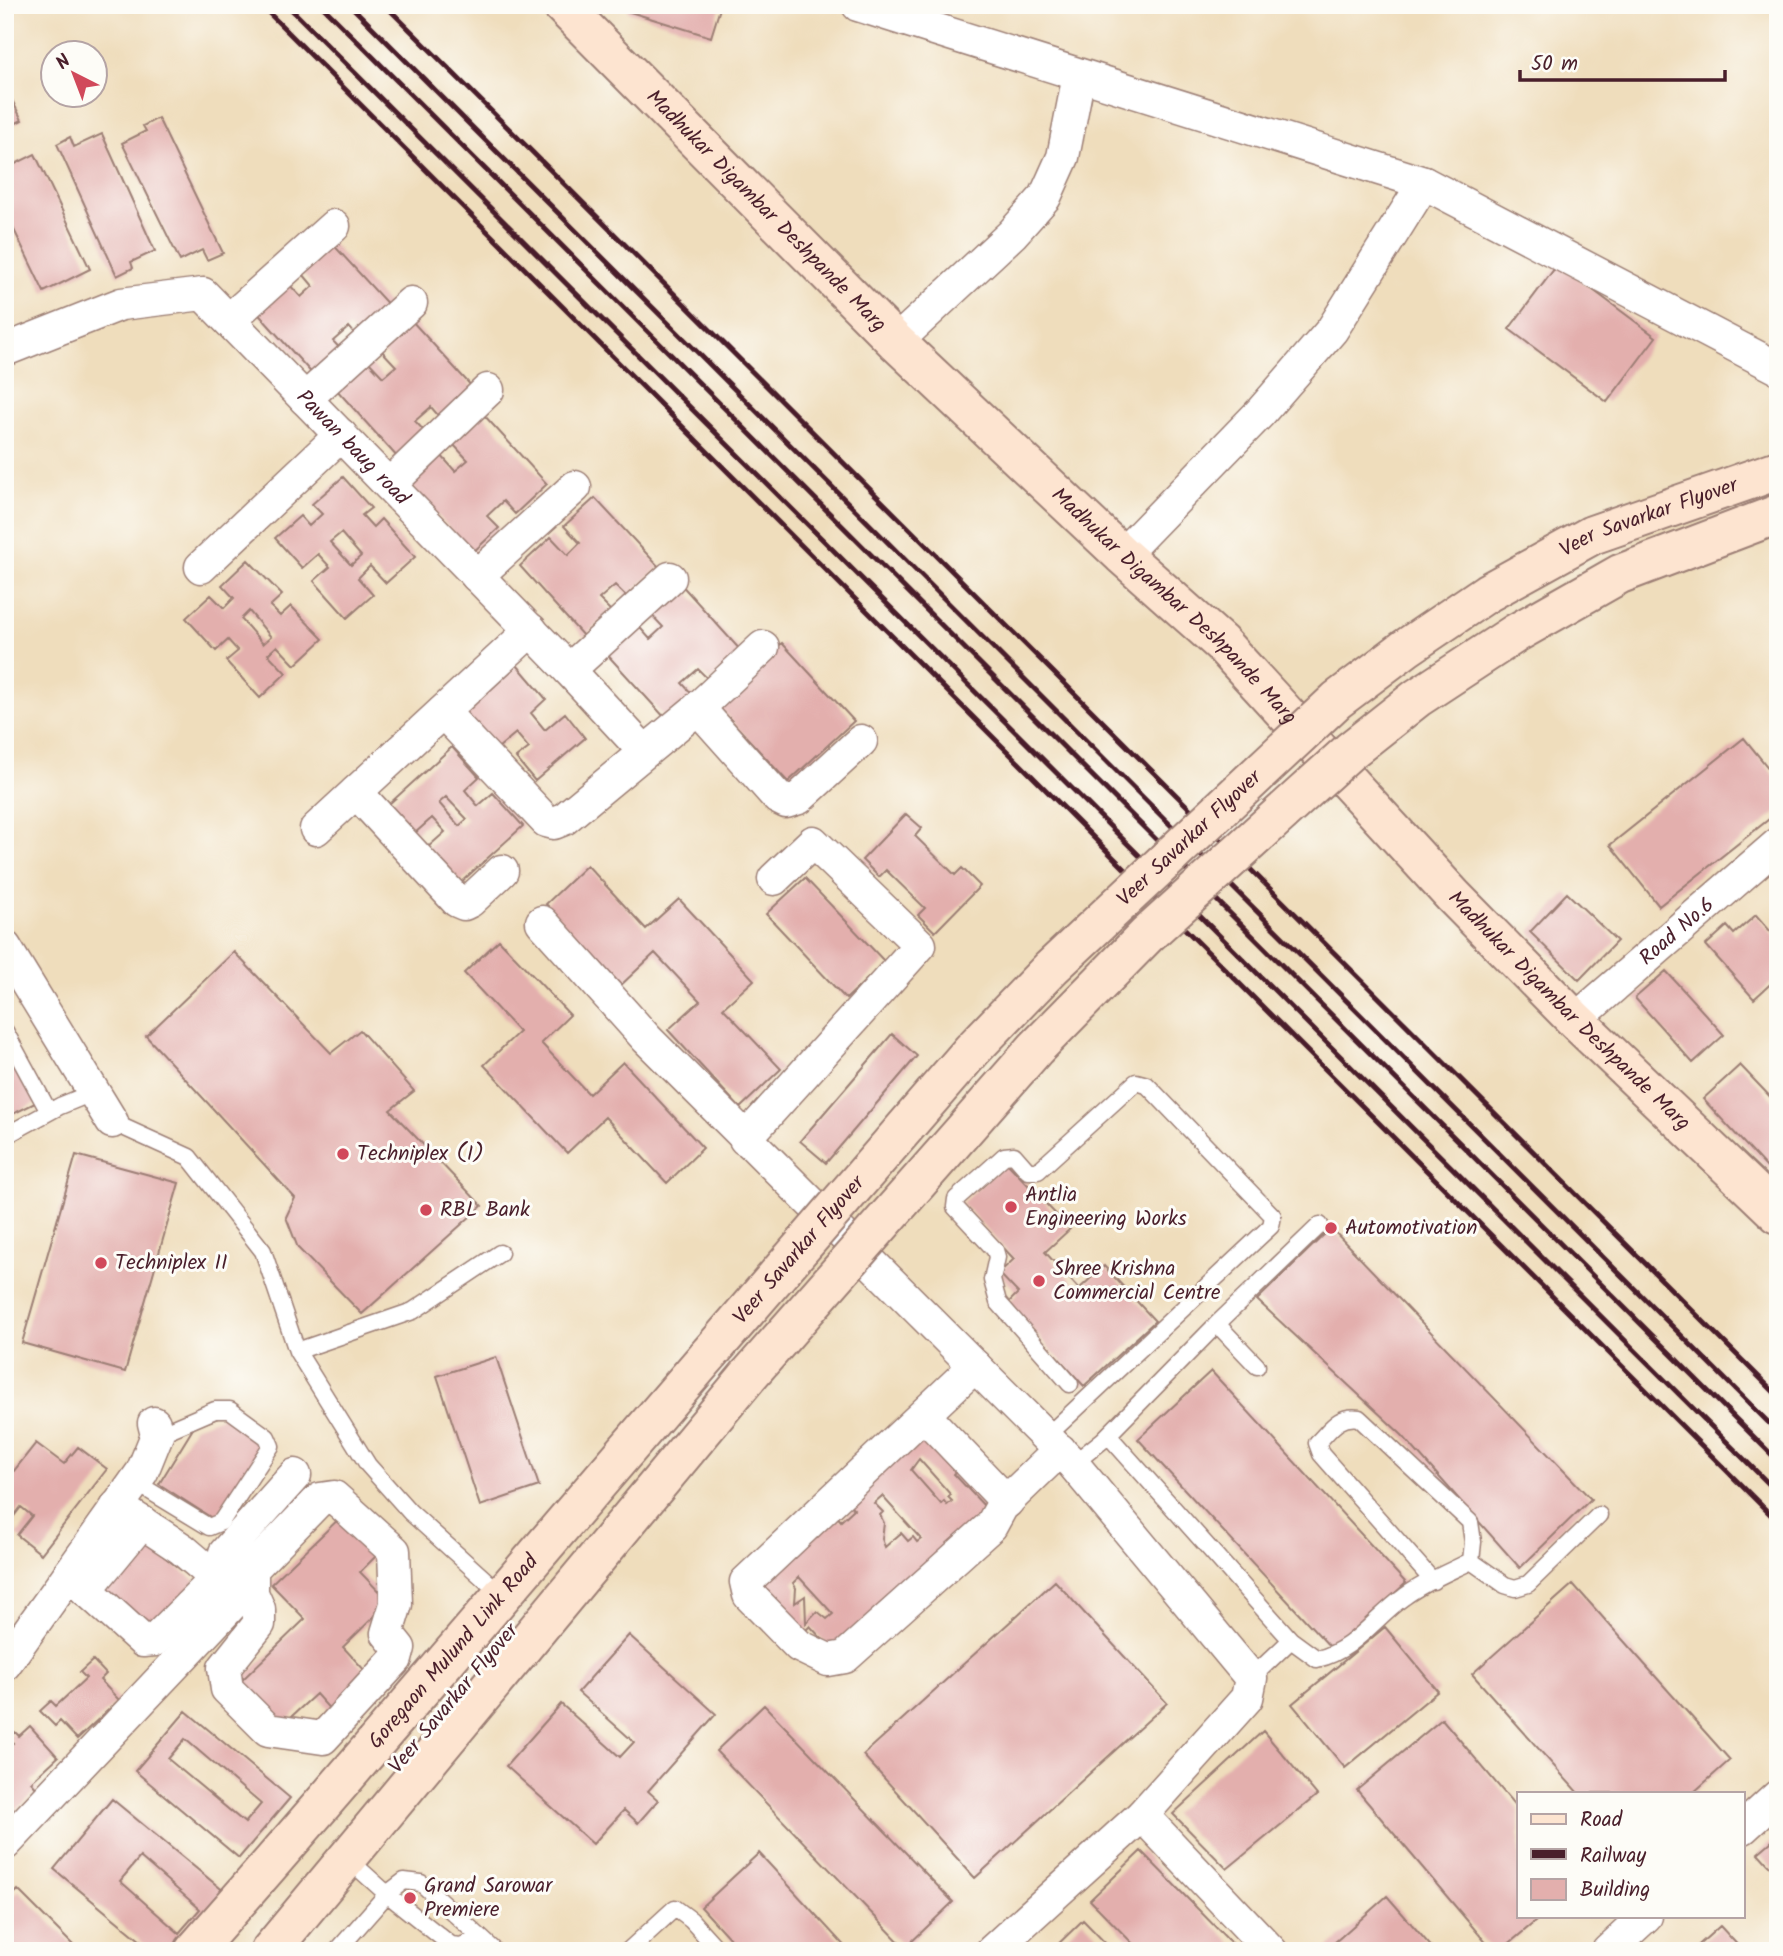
<svg xmlns="http://www.w3.org/2000/svg" width="1783" height="1956" font-family="Kalam,sans-serif">
<rect width="100%" height="100%" fill="#fdfcf7"/>
<filter id="ink" filterUnits="userSpaceOnUse"><feTurbulence type="fractalNoise" baseFrequency=".0143" numOctaves="2"/><feDisplacementMap in="SourceGraphic" scale="14" xChannelSelector="R" yChannelSelector="G"/><feConvolveMatrix kernelMatrix="1 2 1 2 8 2 1 2 1" color-interpolation-filters="sRGB"/></filter>
<filter id="wash" filterUnits="userSpaceOnUse"><feTurbulence type="fractalNoise" baseFrequency=".00686" numOctaves="4" result="noise"/><feDisplacementMap in="SourceGraphic" scale="28" xChannelSelector="R" yChannelSelector="G"/><feGaussianBlur stdDeviation="1.57" result="paint"/><feColorMatrix in="noise" values="0 0 0 0 0 0 0 0 0 0 0 0 0 0 0 0 0 1.4 0 .05"/><feComposite in="paint" operator="in"/></filter>
<g filter="url(#wash)">
<rect width="100%" height="100%" fill="#efddbc"/>
<g id="blocks">
<path fill="#e3afad" fill-rule="evenodd" d="M629,5H721L711,37L627,11Z
M10,96L22,120L5,129V99Z
M158,118L223,253L207,260L202,250L180,261L122,143L146,131L143,126Z
M102,134L155,251L131,262L133,268L117,276L57,144L70,137L74,147Z
M35,154L90,269L44,292L5,211V169Z
M329,240L393,310L360,340L349,327L333,341L345,354L317,379L253,308L285,280L301,297L313,286L298,268Z
M1558,264L1656,337L1607,402L1509,329Z
M411,320L475,390L442,420L431,407L415,421L427,434L399,459L336,389L367,360L383,377L396,366L380,349Z
M483,414L547,484L515,514L503,501L487,516L499,528L472,553L408,483L440,454L455,471L468,460L452,443Z
M343,477L371,508L362,515L373,527L381,519L415,557L386,583L370,566L358,578L373,595L347,618L314,581L330,567L318,554L302,568L275,538L300,516L309,526L322,514L312,504ZM341,533L361,556L351,565L330,542Z
M595,498L659,567L627,597L615,585L599,599L611,611L584,637L520,566L551,537L568,555L580,543L564,526Z
M248,560L282,595L270,606L280,616L291,606L323,639L295,665L277,646L268,654L286,673L260,698L226,661L238,651L228,640L216,651L186,618L211,595L224,608L234,598L222,585ZM249,611L271,637L263,644L241,619Z
M678,581L742,652L710,681L698,669L682,683L694,696L667,720L603,650L634,621L650,639L663,627L647,610Z
M782,643L854,721L788,782L716,704Z
M517,665L546,699L531,713L545,730L565,713L585,738L535,781L516,758L529,748L516,733L493,752L460,713Z
M1744,738L1778,780V812L1659,906L1610,845Z
M452,747L479,777L465,790L478,806L493,793L523,826L460,883L428,847L445,832L432,818L415,833L389,804ZM446,797L467,819L459,826L439,803Z
M906,814L922,828L915,836L955,875L962,868L980,886L935,932L918,915L925,908L886,870L879,877L862,860Z
M587,865L646,929L679,899L754,980L723,1008L781,1069L740,1108L668,1030L700,1001L655,953L621,985L546,904Z
M805,878L885,962L846,999L766,914Z
M1567,893L1617,941L1579,980L1530,932Z
M1756,915L1778,940V977L1754,999L1706,945L1727,926L1734,934Z
M499,940L570,1015L541,1043L589,1094L623,1062L703,1148L667,1183L605,1117L567,1153L484,1065L519,1032L464,973Z
M234,952L331,1053L360,1030L414,1091L390,1110L482,1206L362,1314L298,1248L286,1217L295,1198L146,1036Z
M1666,971L1724,1035L1693,1063L1635,998Z
M892,1034L917,1056L826,1163L800,1141Z
M5,1043L39,1101L5,1118Z
M1740,1065L1778,1105V1159L1767,1168L1703,1099Z
M76,1155L179,1183L125,1372L22,1343Z
M1006,1162L1070,1229L1045,1252L1079,1289L1104,1266L1155,1321L1084,1386L1008,1303L1018,1293L999,1273L1014,1259L962,1203Z
M1331,1228L1591,1499L1520,1568L1402,1435L1257,1300Z
M496,1357L539,1486L480,1506L437,1376Z
M1211,1371L1406,1583L1333,1650L1138,1439Z
M229,1414L266,1441L215,1520L159,1484L194,1427Z
M926,1429L961,1467L954,1474L987,1509L833,1651L810,1626L800,1636L755,1589L835,1514L841,1521L854,1509L847,1502ZM919,1459L951,1495L948,1497L952,1501L947,1505L944,1501L941,1504L911,1470ZM882,1496L921,1539L917,1542L913,1537L908,1541L901,1533L885,1547L882,1539L884,1523L880,1515L883,1512L874,1503ZM799,1577L833,1614L827,1619L817,1611L806,1623L805,1596L795,1603L796,1588L793,1583Z
M36,1443L64,1464L78,1447L107,1469L41,1554L17,1535L32,1516L21,1507L5,1528V1466L13,1472Z
M345,1513L382,1550L360,1572L389,1602L343,1647L368,1674L333,1713L316,1694L281,1726L239,1683L305,1619L271,1584Z
M146,1532L170,1547L162,1555L196,1582L152,1630L98,1588Z
M1055,1581L1167,1703L975,1878L863,1755Z
M1573,1584L1730,1760L1693,1793H1578L1472,1674Z
M1385,1627L1438,1691L1345,1768L1292,1704Z
M629,1635L716,1714L648,1791L658,1800L638,1823L624,1810L593,1844L506,1766L561,1704L620,1757L634,1742L578,1692Z
M93,1660L106,1674L100,1680L119,1700L77,1739L60,1721L55,1726L40,1711L51,1701L56,1706L86,1678L80,1672Z
M764,1705L953,1902L905,1948L716,1751Z
M186,1711L290,1798L239,1858L135,1771ZM185,1739L261,1804L245,1823L168,1759Z
M1442,1719L1519,1810V1916H1542L1500,1951H1493L1357,1790Z
M30,1726L58,1757L31,1782L38,1790L8,1817L11,1821L5,1826V1749L13,1743L8,1738L15,1732L19,1736Z
M1263,1731L1317,1795L1227,1869L1173,1814Z
M112,1799L226,1893L178,1951H153L54,1869ZM140,1857L200,1909L179,1933L120,1881Z
M1778,1836V1875L1758,1853Z
M1141,1851L1239,1951H1140L1090,1900Z
M759,1853L849,1951H741L701,1907Z
M18,1890L79,1951H5V1903Z
M1387,1896L1435,1951H1325Z
M1083,1920L1113,1951H1051Z
M1720,1926L1743,1951H1692Z"/>
</g>
</g>
<g filter="url(#ink)">
<use href="#blocks" fill-opacity="0" stroke="#9c7e74" stroke-width="2"/>
<g fill="none" stroke-linecap="round" stroke-linejoin="round">
<g stroke="#9c7e74" stroke-width="19">
<path id="lane" d="M5,1031L49,1112
M112,1122L189,1157L263,1251L297,1351L368,1465L410,1512L492,1586L500,1596
M5,1136L60,1106L94,1092
M1217,1324L1257,1366
M297,1351L413,1311L500,1253
M1108,1435L1291,1640
M1046,1437L1271,1226L1273,1216L1147,1085L1136,1082L1038,1171H1028L1014,1155L1004,1156L956,1199L955,1207L995,1250L997,1257L992,1280L998,1302L1070,1384
M1073,1464L1103,1440L1217,1324L1320,1225
M135,1482L209,1527L221,1522L271,1446L267,1437L230,1410H215L157,1435
M1433,1581L1321,1454L1317,1443C1331,1429 1338,1415 1359,1418L1470,1522L1473,1542L1471,1561
M1251,1678L1291,1640L1317,1659C1354,1651 1375,1617 1404,1597C1424,1582 1449,1572 1471,1561L1505,1585L1515,1588L1528,1584L1599,1515
M347,1858L387,1894L451,1945L461,1946L479,1938
M337,1951L387,1894L404,1881L421,1883L494,1950
M628,1951L675,1908L691,1920L719,1951"/>
</g>
<g stroke="#9c7e74" stroke-width="35">
<g id="street">
<path d="M858,5L1424,183L1778,368"/>
<path d="M229,320L334,226"/>
<path d="M896,342L1012,234L1045,197L1063,157L1079,75"/>
<path id="s1" d="M5,350L121,304L203,294L569,670L644,751"/>
<path d="M305,399L411,303"/>
<path d="M389,485L488,390"/>
<path d="M1122,555L1260,413L1332,330L1424,183"/>
<path d="M201,567L341,435"/>
<path d="M477,576L575,487"/>
<path d="M569,670L670,578"/>
<path d="M698,708L778,798L786,802L799,798L861,741"/>
<path d="M443,712L546,821L554,823L564,819L698,708L763,647"/>
<path d="M356,792L457,901L464,904L470,901L502,871"/>
<path d="M316,829L531,630"/>
<path d="M542,922L647,1039L1073,1464L1251,1678L1247,1698L1142,1815L992,1951"/>
<path d="M5,947L112,1122"/>
<path id="s2" d="M1575,1020L1778,844"/>
<path d="M745,1139L920,945L813,842L774,879"/>
<path d="M975,1366L746,1582L749,1595L799,1646L828,1660L845,1657L991,1526L1002,1506L1060,1450"/>
<path d="M924,1415L1007,1502"/>
<path d="M334,1497L394,1551L396,1604L387,1633L399,1648L396,1659L323,1738L268,1730L227,1689L224,1668L259,1624V1609L252,1593V1569L320,1499Z"/>
<path d="M69,1574L143,1641L155,1640L212,1583L209,1572L182,1549L117,1506"/>
<path d="M86,1590L142,1522"/>
<path d="M5,1664L142,1472L157,1435L154,1423"/>
<path d="M1142,1815L1271,1951"/>
<path d="M1743,1828L1778,1796"/>
<path d="M5,1844L236,1600L225,1553L295,1475"/>
<path d="M1608,1951L1646,1916"/>
</g>
</g>
<g stroke="#9c7e74" stroke-width="42">
<g id="secondary">
<path id="s3" d="M562,5L896,342L1122,555L1221,643L1453,896L1575,1020L1778,1214"/>
<path id="s4" d="M194,1951C369,1753 538,1552 710,1353"/>
<path d="M270,1951L748,1376"/>
</g>
</g>
<use href="#lane" stroke="#fff" stroke-width="16"/>
<use href="#street" stroke="#fff" stroke-width="32"/>
<use href="#secondary" stroke="#fde4d0" stroke-width="38"/>
<path stroke="#4a1f2b" stroke-width="5" d="M261,5L1778,1522
M287,5L1778,1493
M321,5L1778,1461
M350,5L1778,1432
M385,5L1778,1396"/>
<g stroke="#9c7e74" stroke-width="42" stroke-linecap="butt">
<g id="secondary-bridge">
<path id="s5" d="M710,1353L972,1050L1051,968L1337,700L1406,648L1487,593L1592,535L1778,470"/>
<path d="M748,1376L1036,1048L1147,935L1350,751L1417,698L1516,633L1620,574L1778,514"/>
</g>
</g>
<use href="#secondary-bridge" stroke="#fde4d0" stroke-width="38"/>
</g>
</g>
<g fill="#d1495b" stroke="#fdfcf7" stroke-width="2.5">
<circle cx="343" cy="1154" r="7"/>
<circle cx="1011" cy="1207" r="7"/>
<circle cx="426" cy="1210" r="7"/>
<circle cx="1331" cy="1228" r="7"/>
<circle cx="101" cy="1263" r="7"/>
<circle cx="1039" cy="1281" r="7"/>
<circle cx="410" cy="1898" r="7"/>
</g>
<g text-anchor="middle" dominant-baseline="central" stroke-width="6" stroke-linejoin="round" paint-order="stroke">
<g font-size="21" fill="#4a1f2b" stroke="#fdfcf7">
<text stroke="none"><textPath href="#s3" startOffset="290">Madhukar Digambar Deshpande Marg</textPath></text>
<text stroke="none"><textPath href="#s1" startOffset="422">Pawan baug road</textPath></text>
<text stroke="none"><textPath href="#s5" startOffset="1270">Veer Savarkar Flyover</textPath></text>
<text stroke="none"><textPath href="#s3" startOffset="858">Madhukar Digambar Deshpande Marg</textPath></text>
<text stroke="none"><textPath href="#s5" startOffset="704">Veer Savarkar Flyover</textPath></text>
<text stroke="none"><textPath href="#s2" startOffset="135">Road No.6</textPath></text>
<text stroke="none"><textPath href="#s3" startOffset="1424">Madhukar Digambar Deshpande Marg</textPath></text>
<text stroke="none"><textPath href="#s5" startOffset="136">Veer Savarkar Flyover</textPath></text>
<text stroke="none"><textPath href="#s4" startOffset="396">Goregaon Mulund Link Road</textPath></text>
<text transform="translate(454 1699) rotate(-50)">Veer Savarkar Flyover</text>
</g>
<g font-size="21" fill="#4a1f2b" stroke="#fdfcf7" text-anchor="start">
<text x="357" y="1154">Techniplex (I)</text>
<text x="1025" y="1195">Antlia<tspan x="1025" dy="24">Engineering Works</tspan></text>
<text x="440" y="1210">RBL Bank</text>
<text x="1345" y="1228">Automotivation</text>
<text x="115" y="1263">Techniplex II</text>
<text x="1053" y="1269">Shree Krishna<tspan x="1053" dy="24">Commercial Centre</tspan></text>
<text x="424" y="1886">Grand Sarowar<tspan x="424" dy="24">Premiere</tspan></text>
</g>
</g>
<rect width="1783" height="1956" fill="none" stroke="#fdfcf7" stroke-width="28"/>
<rect x="1517" y="1792" width="228" height="126" fill="#fdfcf7" stroke="#b5a4a5" stroke-width="2"/>
<rect x="1531" y="1814" width="35" height="10" fill="#fde4d0" stroke="#b5a4a5" stroke-width="2"/>
<text x="1580" y="1826" font-size="21" fill="#4a1f2b">Road</text>
<rect x="1531" y="1849" width="35" height="10" fill="#4a1f2b" stroke="#b5a4a5" stroke-width="2"/>
<text x="1580" y="1862" font-size="21" fill="#4a1f2b">Railway</text>
<rect x="1531" y="1879" width="35" height="21" fill="#e3afad" stroke="#b5a4a5" stroke-width="2"/>
<text x="1580" y="1896" font-size="21" fill="#4a1f2b">Building</text>
<g transform="translate(74 74) rotate(318)"><circle r="33" fill="#fdfcf7" stroke="#b5a4a5" stroke-width="2"/>
<path d="M0-5L12 26L0 18L-12 26Z" fill="#d1495b"/>
<text y="-10" font-size="19" font-weight="bold" text-anchor="middle" fill="#4a1f2b">N</text>
</g>
<path d="M1520 70v10h205v-10" fill="none" stroke="#4a1f2b" stroke-width="3.5"/>
<text x="1531" y="70" font-size="21" fill="#4a1f2b" stroke="#fdfcf7" stroke-width="5" paint-order="stroke">50 m</text>
</svg>
